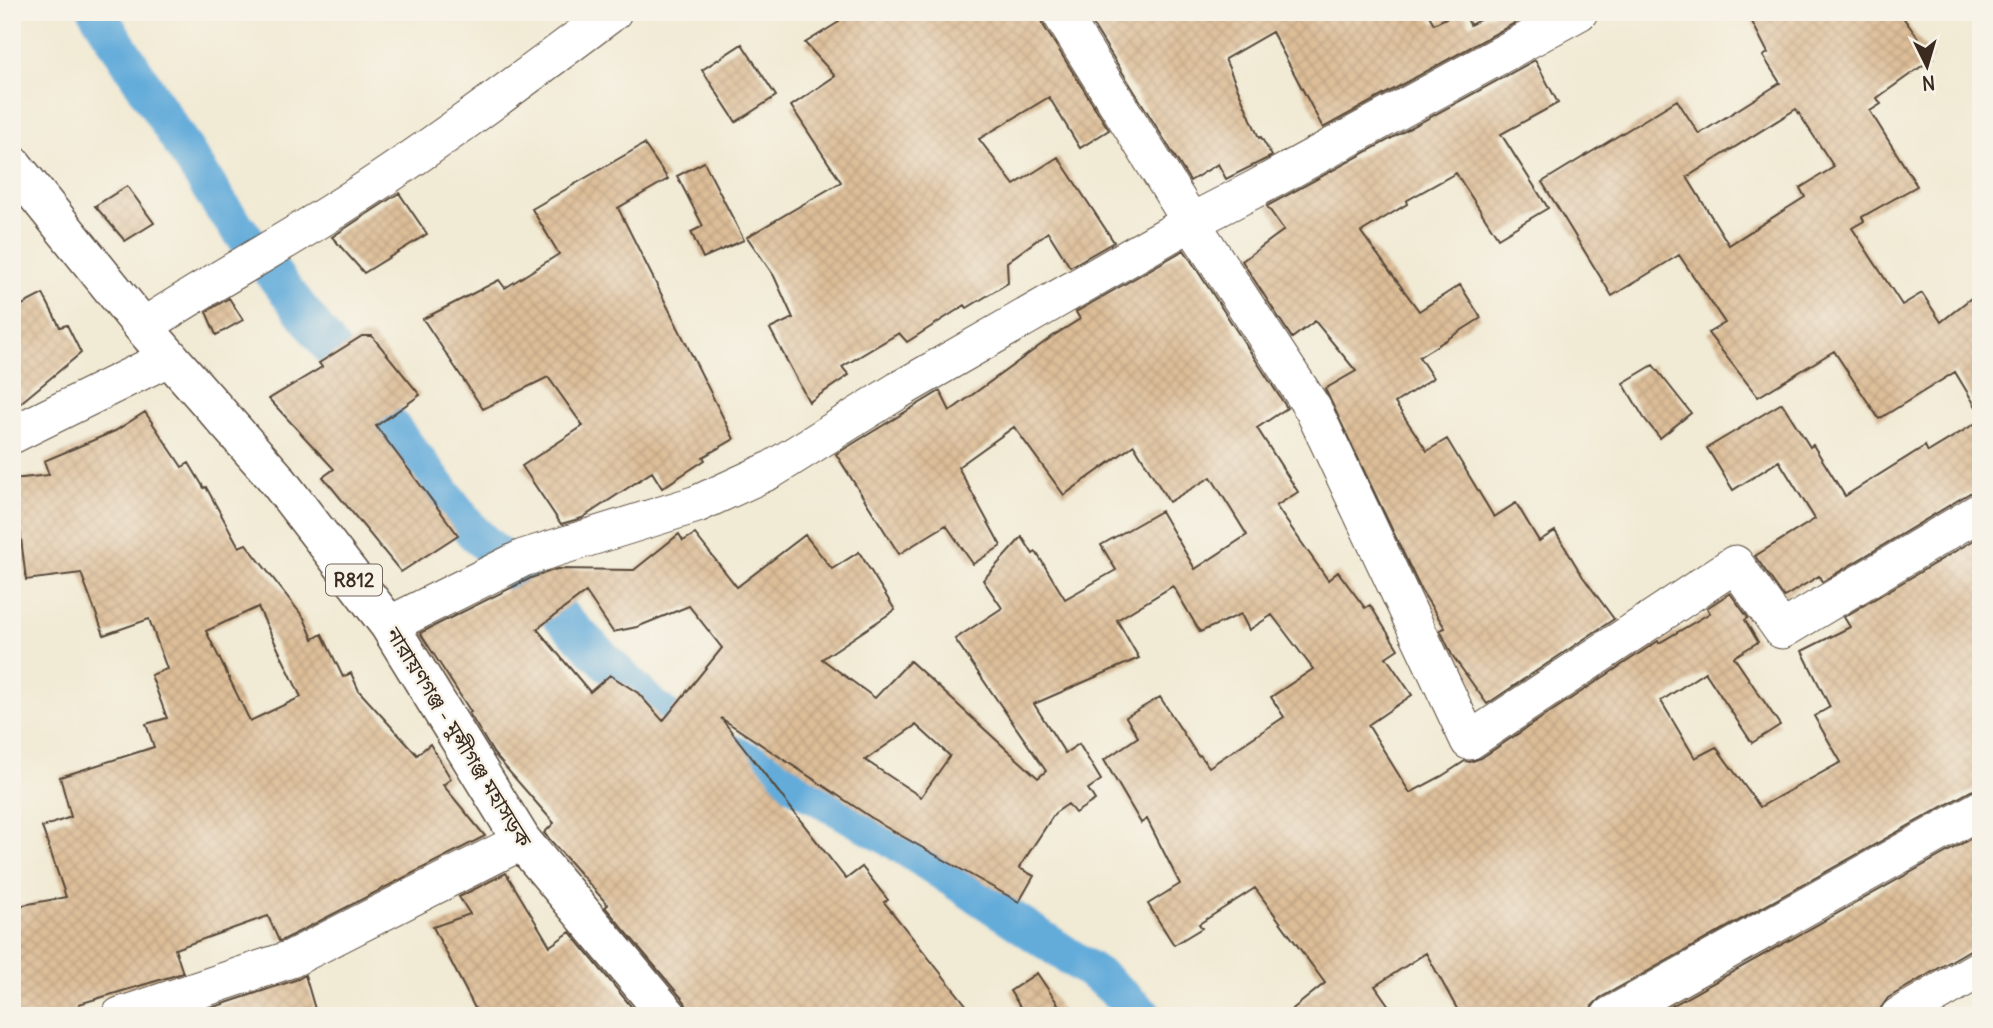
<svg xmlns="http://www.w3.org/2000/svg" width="1993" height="1028" font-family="Delius,'Noto Sans Bengali',sans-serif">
<defs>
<pattern id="building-cross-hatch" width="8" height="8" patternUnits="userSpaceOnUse" patternTransform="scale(1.75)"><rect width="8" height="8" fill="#ddbe98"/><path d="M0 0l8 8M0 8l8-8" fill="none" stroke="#bfa383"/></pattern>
</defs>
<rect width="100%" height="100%" fill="#f7f3e8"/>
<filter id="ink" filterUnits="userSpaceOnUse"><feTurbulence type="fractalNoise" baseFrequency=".0143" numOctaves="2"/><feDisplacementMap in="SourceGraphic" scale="14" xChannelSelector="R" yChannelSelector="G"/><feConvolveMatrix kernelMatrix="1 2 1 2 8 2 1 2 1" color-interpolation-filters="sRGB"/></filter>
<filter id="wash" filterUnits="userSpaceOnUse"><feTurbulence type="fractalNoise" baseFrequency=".00686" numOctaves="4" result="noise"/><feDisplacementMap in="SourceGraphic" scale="28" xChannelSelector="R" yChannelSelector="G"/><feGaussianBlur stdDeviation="1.57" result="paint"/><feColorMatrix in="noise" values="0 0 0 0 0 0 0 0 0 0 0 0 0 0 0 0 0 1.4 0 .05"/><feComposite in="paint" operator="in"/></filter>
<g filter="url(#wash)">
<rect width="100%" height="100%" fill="#f1ead4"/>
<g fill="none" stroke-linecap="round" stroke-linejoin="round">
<path stroke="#63acda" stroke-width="37" d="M97,12L223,209L473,532L512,568L650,705L689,734L776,773L897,842L1103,979L1144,1016"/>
</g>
<g id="blocks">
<path fill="url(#building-cross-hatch)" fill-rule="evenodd" d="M834,12H1039L1042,23L1109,130L1080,148L1049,97L979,139L1014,185L1058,157L1114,242L1070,267L1048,232L1007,262L1008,283L967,308L965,305L907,342L899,333L842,367L849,375L809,402L770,329L793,318L774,276L747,237L841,182L791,106L835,76L805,43L839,22Z
M1085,12H1427L1434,24L1458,12H1464L1470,25L1495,12H1509L1515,23L1323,128L1272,32L1225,59L1259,138L1261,137L1272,156L1226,179L1218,164L1190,181Z
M1747,12H1899L1933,58L1877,98L1881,104L1870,111L1917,186L1862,217L1864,221L1852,228L1902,305L1922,293L1941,322L1981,290V415L1955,372L1879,419L1834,351L1758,397L1708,333L1725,323L1679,255L1612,296L1542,182L1677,100L1699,134L1780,83L1763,56L1768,53ZM1796,109L1834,167L1800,188L1805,197L1729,245L1687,177Z
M742,44L776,96L736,122L702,70Z
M1535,60L1558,103L1501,134L1548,208L1498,238L1456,173L1406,201L1407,204L1361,232L1419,311L1460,285L1481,318L1419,357L1433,378L1395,403L1427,451L1447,439L1494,517L1516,503L1539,541L1555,531L1583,577L1614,619L1487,704L1452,655L1440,630L1445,628L1421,590L1325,389L1356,371L1315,321L1292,338L1242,261L1284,230L1267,206Z
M644,144L668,179L618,208L734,439L703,457L705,460L662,488L652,472L582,518L561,524L522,466L583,426L548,377L483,409L423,319L499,280L505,288L559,254L532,209Z
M704,162L744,240L703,258L691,232L703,226L677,176Z
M127,186L154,223L125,241L95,206Z
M399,193L427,234L364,273L332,237Z
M1184,250L1287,408L1257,428L1298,492L1276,506L1328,580L1338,572L1365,608L1370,605L1398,649L1386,657L1412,695L1368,725L1410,793L1442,776L1465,761L1470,762L1481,758L1658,641L1659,643L1710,613L1707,608L1730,593L1748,618L1745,620L1758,642L1734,657L1780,725L1752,743L1705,672L1661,701L1695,758L1716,747L1760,807L1841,762L1814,716L1830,707L1802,651L1850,627L1844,617L1981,536V788L1971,791L1600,998L1592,1006L1589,1016H1461L1426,953L1375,986L1396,1016H1284L1325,983L1255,888L1199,924L1202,928L1174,945L1148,904L1180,884L1147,819L1141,823L1104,760L1138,737L1126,717L1160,697L1198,756L1200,755L1209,767L1284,717L1271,697L1313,669L1272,615L1249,630L1241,614L1200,632L1173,586L1117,620L1139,658L1034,704L1065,753L1079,744L1101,780L1088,789L1095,800L1075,813L1068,804L1055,813L1019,868L1034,876L1019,902L884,826L721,718L846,879L862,867L888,900L884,902L975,1016H689L685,1002L605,907L608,905L544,833L554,823L494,754L469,713L471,712L420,633L531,578L557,569L634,570L679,534L683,541L695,534L737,587L805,535L832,569L859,552L895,610L822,659L875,698L910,661L1038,778L1046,771L955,639L1002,608L983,580L1022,537L1033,554L1036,552L1065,599L1116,570L1101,545L1161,511L1195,569L1247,535L1211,477L1169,502L1134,445L1064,495L1014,427L958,467L1001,546L973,564L946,525L899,554L836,454L940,391L950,411L1053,336L1080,319L1076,312ZM586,592L613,632L637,627L689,606L722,648L663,721L638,693L610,675L590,692L537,629ZM916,725L950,756L921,797L865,760Z
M43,294L60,327L67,325L81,353L12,410V310Z
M229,298L243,320L216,335L206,312Z
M362,336H372L420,395L376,426L458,535L401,572L323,477L334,469L269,399L322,367L319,363Z
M1653,365L1691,413L1660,438L1644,418L1623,383Z
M1782,403L1810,447L1813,445L1845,496L1925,446L1928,452L1981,420V490L1970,493L1822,582L1819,576L1784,597L1755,556L1815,519L1779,461L1733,490L1707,448Z
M145,412L182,467L189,463L204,488L206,487L239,547L246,544L304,618L313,639L322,634L343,677L351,673L359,691L417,755L430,744L451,779L443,785L485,836L283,940L279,941L268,916L175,949L183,973L79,1004L80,1011L44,1016H12V907L66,897L42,827L71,817L60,777L154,747L146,724L167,718L151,675L167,669L149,619L104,635L81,573L26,580L14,479L49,475L44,461L115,431ZM258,607L301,697L250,721L206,631Z
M1981,833V947L1970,950L1888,998L1875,1016H1654Z
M506,873L550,946L570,932L639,1016H479L433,927L470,914L459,897Z
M1037,973L1066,1016H1026L1010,991Z
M305,975L317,1016H187L298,979Z"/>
</g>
</g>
<g filter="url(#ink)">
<use href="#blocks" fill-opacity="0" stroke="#564739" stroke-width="2"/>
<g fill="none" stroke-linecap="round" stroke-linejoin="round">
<g stroke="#564739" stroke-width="39">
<path id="street" d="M1060,12L1191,222L1313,409L1469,741L1735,564L1782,630L1981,511
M143,327C204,287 268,252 330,213C428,151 521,81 613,12
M12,435L170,357
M389,625L523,558L697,504L771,470L899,390L1191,222L1253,190L1579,12
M120,1016L291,959L522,841
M1610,1016L1981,809
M1899,1016L1981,968"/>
</g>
<g stroke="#564739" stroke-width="41">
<path id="primary" d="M12,164L143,327L275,477L389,625L522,841L668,1016"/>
</g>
<use href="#street" stroke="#fff" stroke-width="37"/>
<use href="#primary" stroke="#fff" stroke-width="38"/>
</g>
</g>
<g text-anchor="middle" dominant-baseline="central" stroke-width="5" stroke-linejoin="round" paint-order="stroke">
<rect fill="#f7f3e8" stroke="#73665b" stroke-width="2" x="326" y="564.5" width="56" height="31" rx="5"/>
<g font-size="19" font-weight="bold" fill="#3b2a1e">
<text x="354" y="580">R812</text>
</g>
<g font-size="21" fill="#3b2a1e" stroke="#f7f3e8">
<text transform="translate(459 737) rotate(58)">নারায়ণগঞ্জ - মুন্সীগঞ্জ মহাসড়ক</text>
</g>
</g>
<rect width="1993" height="1028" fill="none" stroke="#f7f3e8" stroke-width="42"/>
<g transform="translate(1927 66) rotate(175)" stroke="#f7f3e8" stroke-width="5" paint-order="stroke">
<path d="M0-5L12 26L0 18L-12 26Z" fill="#3b2a1e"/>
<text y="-10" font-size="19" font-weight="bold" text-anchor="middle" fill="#3b2a1e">N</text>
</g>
</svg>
